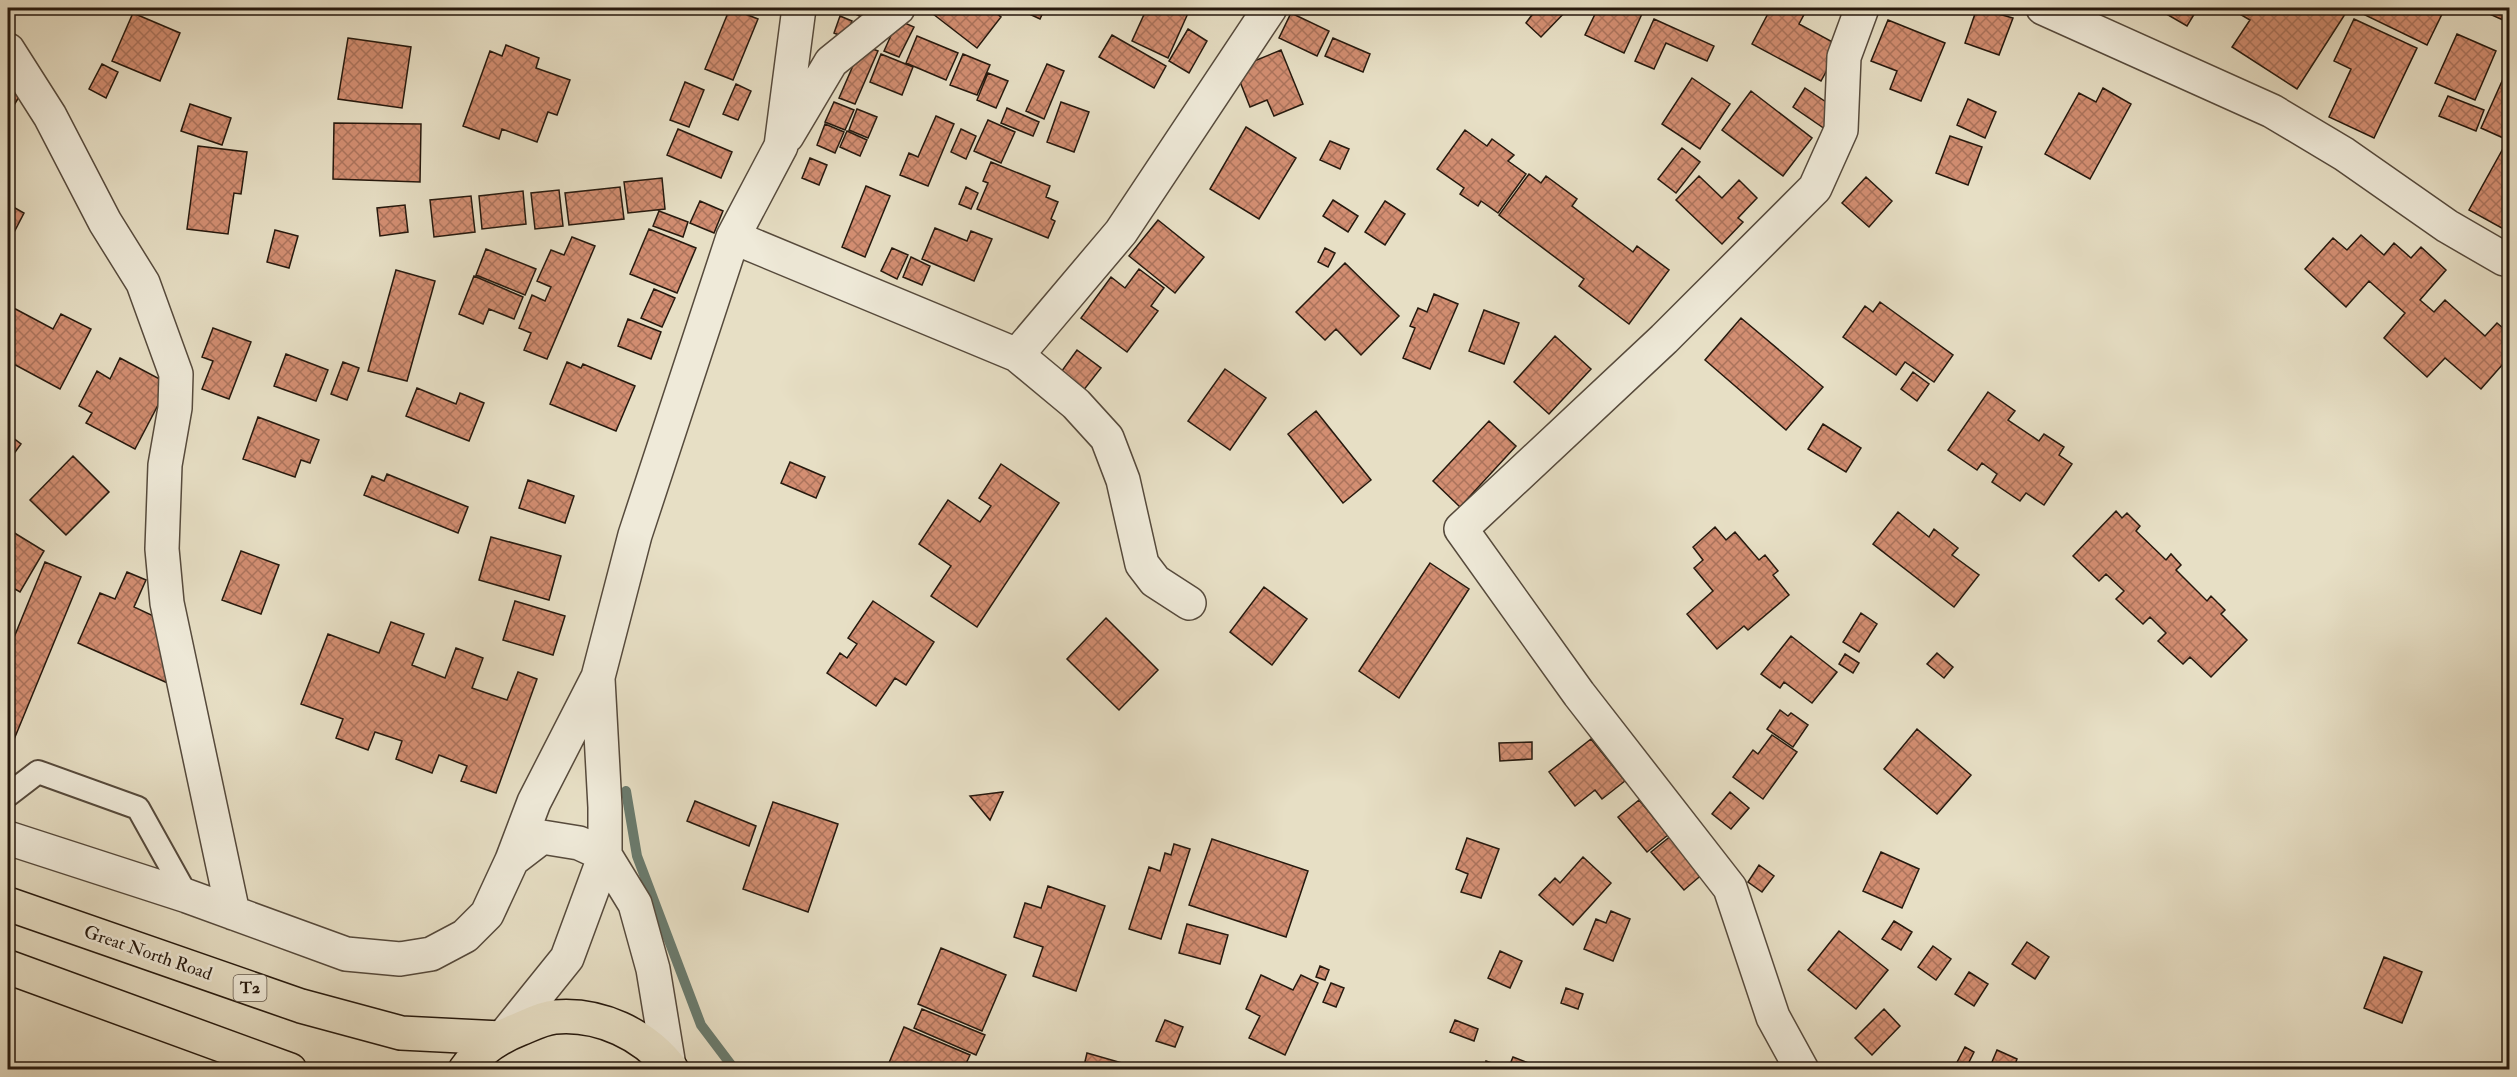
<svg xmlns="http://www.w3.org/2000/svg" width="2517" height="1077" font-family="'IM FELL Double Pica',serif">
<defs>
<pattern id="building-cross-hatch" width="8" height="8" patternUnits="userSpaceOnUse" patternTransform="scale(1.5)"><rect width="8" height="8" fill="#d38e72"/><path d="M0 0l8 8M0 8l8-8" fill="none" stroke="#ab735c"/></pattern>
</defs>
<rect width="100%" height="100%" fill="#e7dfc5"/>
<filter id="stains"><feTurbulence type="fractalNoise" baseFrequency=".00333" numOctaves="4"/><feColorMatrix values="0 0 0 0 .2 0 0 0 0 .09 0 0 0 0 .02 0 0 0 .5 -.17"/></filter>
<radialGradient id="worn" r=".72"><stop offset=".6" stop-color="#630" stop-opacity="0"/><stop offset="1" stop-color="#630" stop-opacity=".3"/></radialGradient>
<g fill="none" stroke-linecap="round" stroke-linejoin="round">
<path stroke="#6a7b6e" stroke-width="10" d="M626,791L637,856L701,1025L735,1070"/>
</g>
<path fill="url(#building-cross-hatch)" stroke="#26190e" stroke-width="1.5" d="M422,8H445L442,14Z
M730,8L758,19L733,80L705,69Z
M843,8H874L868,20Z
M938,8H989L1001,17L977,48L933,14Z
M1016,8H1045L1040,19Z
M1147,8H1182L1189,11L1168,58L1132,41Z
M1537,8H1569L1541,37L1526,23Z
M1598,8H1628L1642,14L1624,53L1585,35Z
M1771,8L1807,9L1799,24L1840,46L1821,81L1752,44Z
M1977,8L2013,18L1999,55L1965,43Z
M2156,8H2198L2187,26Z
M2242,8H2349L2297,89L2232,47L2250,20L2238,13Z
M2369,8H2445L2427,45L2365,15Z
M2490,8H2510V23L2487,13Z
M133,13L180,33L160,81L112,61Z
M1291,13L1329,31L1317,56L1279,38Z
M840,16L852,21L846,38L834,33Z
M1654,19L1714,46L1707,61L1666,43L1654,69L1635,61Z
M2354,19L2417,48L2374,138L2329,117L2351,69L2334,61Z
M898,20L914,27L899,57L884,51Z
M1888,20L1945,43L1921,101L1890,89L1897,71L1871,61Z
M1188,29L1207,41L1189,73L1169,61Z
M2457,34L2496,51L2475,100L2435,83Z
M1112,35L1166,66L1154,88L1099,57Z
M917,36L958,53L946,80L906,63Z
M348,38L411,47L402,108L338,99Z
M1333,38L1370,54L1363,72L1325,56Z
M506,45L539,58L536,68L570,80L557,115L548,112L537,142L502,129L499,139L463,126L490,51L502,56Z
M862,45L878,51L855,104L839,98Z
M1281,50L1303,104L1274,116L1267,100L1250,107L1235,69Z
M881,54L913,67L902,95L870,82Z
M963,54L990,65L977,95L950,85Z
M102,64L118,72L106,98L89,89Z
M1047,64L1064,71L1044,119L1026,111Z
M988,73L1008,81L996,108L977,100Z
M1692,78L1730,104L1700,149L1662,124Z
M2503,79L2510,82V141L2481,128Z
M685,82L704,90L689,127L670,120Z
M8,84L22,92L8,115Z
M736,84L751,91L738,120L723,114Z
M1805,88L1838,110L1825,129L1793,107Z
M2103,88L2131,104L2090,179L2045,154L2079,93L2096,102Z
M1751,91L1812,138L1783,176L1722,130Z
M2448,96L2484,110L2476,131L2439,116Z
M1968,99L1996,112L1985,138L1957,125Z
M834,102L854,110L845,130L825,122Z
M1061,102L1089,112L1074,152L1047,142Z
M190,104L231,118L222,145L181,131Z
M1007,108L1039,122L1033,136L1001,123Z
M857,109L877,117L868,138L849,130Z
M936,116L954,124L928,186L900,175L909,153L918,157Z
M988,120L1015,132L1001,163L974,151Z
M334,123L421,124L420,182L333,179Z
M825,124L844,132L835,153L817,145Z
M1246,127L1296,158L1259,219L1210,189Z
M678,129L732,152L721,178L667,155Z
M961,129L976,136L966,159L951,152Z
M1465,130L1487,146L1492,139L1514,155L1508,161L1526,174L1498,213L1481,201L1478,206L1460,194L1464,188L1437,169Z
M847,131L867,140L860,156L840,147Z
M1950,136L1982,147L1968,185L1936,173Z
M1330,141L1349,149L1340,169L1320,160Z
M2505,145L2510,148L2509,232L2469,210Z
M198,146L247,152L241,194L234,193L228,234L187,229Z
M1682,148L1700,162L1676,193L1658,179Z
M810,158L827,165L819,185L802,178Z
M991,162L1050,186L1046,197L1058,202L1051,219L1055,221L1048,238L977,209L988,183L983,181Z
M1529,174L1541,183L1546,176L1577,199L1572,206L1633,252L1637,246L1669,270L1629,324L1579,286L1584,279L1499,215Z
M1699,176L1722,198L1739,180L1757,198L1738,218L1743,222L1722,244L1676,200Z
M1866,177L1892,201L1869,227L1842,203Z
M662,178L665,209L628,213L624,182Z
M866,186L890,196L865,257L842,247Z
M620,187L624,219L569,225L565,193Z
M966,187L978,193L971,209L959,204Z
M559,190L563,226L535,229L531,193Z
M523,191L526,224L482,229L479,196Z
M471,196L475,232L434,237L430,200Z
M1333,200L1358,216L1348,232L1323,216Z
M700,201L723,211L714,233L690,223Z
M1385,201L1405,214L1385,245L1365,232Z
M8,204L24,213L8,244Z
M405,205L408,232L380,236L377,208Z
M659,211L688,222L683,237L653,226Z
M1158,220L1204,257L1175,293L1129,256Z
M935,228L967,241L971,231L992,239L974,281L922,259Z
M649,229L696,248L677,293L630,274Z
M275,230L298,236L289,268L267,262Z
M2361,235L2384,255L2394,243L2411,258L2421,247L2446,270L2420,300L2434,312L2445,300L2485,336L2497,323L2510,334V356L2481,389L2445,358L2427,377L2384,338L2405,313L2369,281L2346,307L2305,269L2333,238L2347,250Z
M572,237L595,246L547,359L524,350L531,333L519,328L532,295L545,301L551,287L537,281L551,250L564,255Z
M892,248L908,255L897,279L881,271Z
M1325,248L1335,253L1328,267L1318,262Z
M486,249L536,269L525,295L476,275Z
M911,257L930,266L922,285L903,277Z
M1345,263L1399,316L1361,355L1336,329L1325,340L1296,312Z
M1139,269L1164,288L1151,306L1158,311L1127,352L1081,318L1111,277L1125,288Z
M396,270L435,281L407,381L368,371Z
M474,276L523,297L514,319L489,309L483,324L459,314Z
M654,289L675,298L662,327L641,318Z
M1434,294L1458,304L1430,369L1403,358L1415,328L1410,326L1418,308L1427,312Z
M1880,302L1953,355L1934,382L1905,362L1896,375L1843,337L1865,306L1873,312Z
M8,305L53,329L61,314L91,329L60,389L8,361Z
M1484,310L1519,323L1504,364L1469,351Z
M1741,318L1823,387L1786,430L1705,360Z
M628,319L661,332L651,359L618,346Z
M213,328L251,342L229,399L202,389L213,361L202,357Z
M1555,336L1591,369L1549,414L1514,382Z
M1077,350L1101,368L1079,396L1056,379Z
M286,354L328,370L316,401L274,386Z
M120,358L169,384L135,449L86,423L92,413L79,406L97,371L110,379Z
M343,362L359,368L347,400L331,394Z
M567,362L581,368L583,364L635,386L616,431L550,404Z
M1225,369L1266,398L1230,450L1188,421Z
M1913,372L1929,384L1917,401L1901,389Z
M417,388L456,404L460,393L484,403L469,441L406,416Z
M1988,392L2015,411L2008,420L2039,441L2044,434L2064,447L2059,455L2072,464L2044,505L2026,493L2020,501L1992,482L1997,474L1982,463L1977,470L1948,450Z
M1316,411L1371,480L1343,503L1288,434Z
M258,417L319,440L310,463L301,460L295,477L243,459Z
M1489,421L1516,446L1460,507L1433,481Z
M1823,424L1861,448L1846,472L1808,449Z
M8,434L21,444L8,462Z
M73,456L109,492L66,535L30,500Z
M790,462L825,477L816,498L781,483Z
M1001,464L1059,503L977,627L931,596L951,566L919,544L948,500L980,522L991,506L979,498Z
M387,474L468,507L458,533L364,495L372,476L384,481Z
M528,480L574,496L565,523L519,508Z
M2116,511L2122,518L2127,513L2140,526L2136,531L2166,560L2171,554L2181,565L2176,570L2207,601L2211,596L2225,610L2221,614L2247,640L2211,677L2190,657L2183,664L2158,641L2166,633L2150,617L2143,624L2116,599L2124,591L2106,574L2099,581L2073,556Z
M1898,512L1929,537L1934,529L1958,548L1952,555L1979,575L1954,607L1873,544Z
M1715,527L1726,540L1735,532L1759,560L1765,555L1778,571L1773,575L1789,595L1748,630L1744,626L1717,649L1687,614L1713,591L1694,568L1703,560L1693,547Z
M8,529L44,551L20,592L8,585Z
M491,537L561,556L549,600L479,580Z
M241,551L279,565L261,614L222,600Z
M45,562L81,577L8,754V652Z
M1430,563L1469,589L1399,698L1359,671Z
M127,572L146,580L134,607L164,621L172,685L78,643L100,593L115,599Z
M1264,587L1307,619L1272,665L1230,632Z
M515,601L565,616L553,655L503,640Z
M873,601L934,642L906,685L895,678L876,706L827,673L840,653L847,658L857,644L848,638Z
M1861,613L1877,624L1859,652L1843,642Z
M1106,618L1158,670L1119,710L1067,659Z
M391,622L424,634L412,665L445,678L456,648L483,658L472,688L507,700L518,672L537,679L496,793L461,781L467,766L439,755L432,773L396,759L402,741L375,732L368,750L336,738L343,719L301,704L328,634L379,653Z
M1791,636L1837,672L1812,703L1784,682L1780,688L1761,674Z
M1937,653L1953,667L1944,678L1927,664Z
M1845,654L1859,663L1853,673L1839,664Z
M1780,710L1788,716L1791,713L1808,725L1793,747L1767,729Z
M1917,729L1971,775L1937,814L1884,769Z
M1772,735L1797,752L1763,799L1733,777L1753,750L1758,754Z
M1591,739L1625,781L1602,799L1595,790L1575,806L1549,772Z
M1532,742V759L1500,761L1499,743Z
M1003,792L990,820L970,796Z
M1730,792L1749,808L1731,829L1712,814Z
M1639,800L1668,835L1647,852L1618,817Z
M695,801L756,826L749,846L687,821Z
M773,802L838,824L808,912L743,889Z
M1672,835L1705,872L1684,890L1651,852Z
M1467,838L1499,849L1481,898L1461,892L1468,874L1456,869Z
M1212,839L1308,871L1286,937L1189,905Z
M1174,844L1190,849L1161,939L1129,929L1149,867L1160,871L1165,853L1171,855Z
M1881,852L1919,869L1902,908L1863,891Z
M1583,857L1611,883L1573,925L1539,895L1555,878L1560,883Z
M1759,865L1774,876L1762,892L1748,882Z
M1048,886L1105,906L1076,991L1033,976L1043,947L1014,937L1025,903L1041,908Z
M1611,911L1630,919L1613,961L1584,949L1596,919L1606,923Z
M1894,921L1912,932L1901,950L1882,939Z
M1187,924L1228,935L1220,964L1179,953Z
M1839,931L1888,970L1856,1009L1808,970Z
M2027,942L2049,957L2035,979L2012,964Z
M1933,946L1951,959L1936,980L1918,967Z
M941,948L1006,975L982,1031L918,1004Z
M1500,951L1522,961L1510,988L1488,978Z
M2384,957L2422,972L2402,1023L2364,1008Z
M1320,966L1329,970L1325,980L1316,977Z
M1969,972L1988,984L1974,1006L1955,994Z
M1261,975L1293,990L1301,975L1318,983L1285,1055L1249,1038L1260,1016L1246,1009Z
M1331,983L1344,988L1336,1007L1323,1002Z
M1566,988L1583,994L1578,1009L1561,1003Z
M922,1009L985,1035L976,1055L914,1028Z
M1884,1009L1900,1026L1872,1055L1855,1038Z
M1165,1020L1183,1027L1175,1047L1156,1041Z
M1455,1020L1478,1029L1474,1041L1450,1032Z
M904,1027L970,1055L963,1070H886Z
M1965,1047L1974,1052L1965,1070H1961L1955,1066Z
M1997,1050L2017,1059L2013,1070L1989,1069Z
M1087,1053L1136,1067L1135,1070H1083Z
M1513,1057L1539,1067L1538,1070H1483L1486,1061L1508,1069Z
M1177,1063L1193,1070H1174Z"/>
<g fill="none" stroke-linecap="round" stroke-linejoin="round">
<g stroke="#564a3c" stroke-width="26">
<path id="lane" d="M8,795L38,772L138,808L187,896"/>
</g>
<g stroke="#564a3c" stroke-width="36">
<path id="street" d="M2043,8L2272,111L2344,154L2447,226L2504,259
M8,50L50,116L105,222L143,283L176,374L175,408L165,465L162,549L167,603L233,913
M787,136L831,62L898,8
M733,237L1017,355L1076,404L1107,438L1123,480L1142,564L1155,581L1189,603
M1017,355L1121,232L1270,8
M8,838L187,896L346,954L400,959L431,954L465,936L487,914L512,860L542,837L579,843L605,855L635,904L653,969L669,1066
M512,860L534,802L598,677L635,535L733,237L781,146L799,8
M505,1035L567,958L605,855V807L598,679
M1802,1070L1773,1017L1730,888L1579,694L1461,529L1664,339L1815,188L1841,130L1844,57L1862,8"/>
</g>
<g stroke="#26190e" stroke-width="36">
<path id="primary" d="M8,904L301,1006L401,1033L501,1038
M8,967L290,1070
M465,1070C479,1050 497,1038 520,1029C530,1025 543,1018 555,1017C599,1013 645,1034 672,1070"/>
</g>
<use href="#lane" stroke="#efead9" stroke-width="22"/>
<use href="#street" stroke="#efead9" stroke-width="33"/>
<use href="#primary" stroke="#e7dfc5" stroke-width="33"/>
</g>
<g text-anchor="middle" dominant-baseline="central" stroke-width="5" stroke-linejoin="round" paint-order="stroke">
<rect fill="#efead9" stroke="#62584b" stroke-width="1.5" x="233.5" y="975" width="33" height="26" rx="4.5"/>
<g font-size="16" font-weight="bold" fill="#26190e">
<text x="250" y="988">T2</text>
</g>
<g font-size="18" fill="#26190e" stroke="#efead9">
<text transform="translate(148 953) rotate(19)">Great North Road</text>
</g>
</g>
<rect width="2517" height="1077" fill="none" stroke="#e7dfc5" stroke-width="30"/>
<rect x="9" y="9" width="2499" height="1059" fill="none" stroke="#26190e" stroke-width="3"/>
<rect x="15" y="15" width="2487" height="1047" fill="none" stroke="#26190e" stroke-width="1.5"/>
<rect width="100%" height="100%" filter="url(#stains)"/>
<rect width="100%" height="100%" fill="url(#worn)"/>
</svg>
